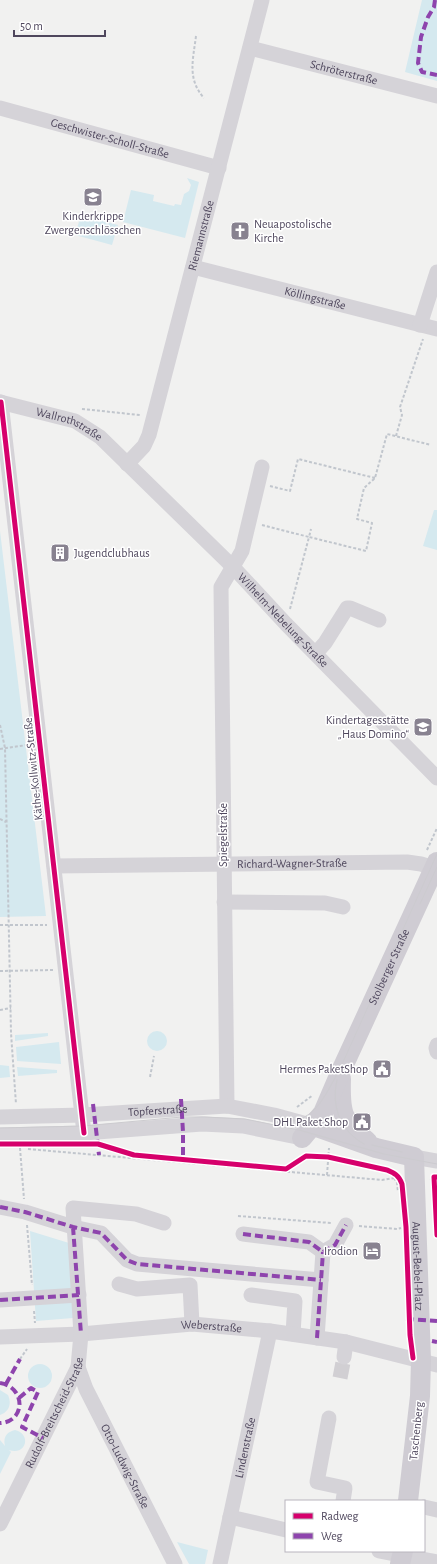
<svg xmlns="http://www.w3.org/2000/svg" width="437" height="1564" font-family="'Alegreya Sans',sans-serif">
<rect width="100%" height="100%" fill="#f1f1f0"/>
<path fill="#d5e9ef" d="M422,0H437V81L405,72Z
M187,178L199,182L185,238L123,222L131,190L154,195L153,201L174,206L175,204L181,205L184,194L189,191L191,185Z
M81,215L118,225L112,245L75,235Z
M434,510H437V550L423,546Z
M0,531L46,916L0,917Z
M147 1041a10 10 0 1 1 20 0a10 10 0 1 1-20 0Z
M48,1033V1036L15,1041V1035Z
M59,1042L61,1064L17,1061L16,1047Z
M0,1065L9,1066L10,1077L0,1078Z
M17,1067L57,1070V1073L18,1076Z
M30,1231L69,1243L73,1318L36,1321Z
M28 1376a12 12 0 1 1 24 0a12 12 0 1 1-24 0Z
M0,1390L8,1395C12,1404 9,1412 0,1415Z
M15,1430C32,1434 26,1456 9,1450L11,1452L0,1474V1440L5,1446C3,1438 6,1432 15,1430Z
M177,1542L208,1550L205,1564H189Z"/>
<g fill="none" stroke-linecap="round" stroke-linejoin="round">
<path stroke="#d1cfd3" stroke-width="15" stroke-dasharray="15 8" stroke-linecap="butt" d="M340,1378L344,1357"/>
<path stroke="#c1c6cd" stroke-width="2" stroke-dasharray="3 2" stroke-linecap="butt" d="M196,36C193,60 187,79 204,98
M82,409L140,415
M396,436L402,415L400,407L423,339
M270,486L290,491L298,459L375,478
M262,525L309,537L311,529
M290,609L309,537L366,551L372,523L357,519L364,488L375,478L387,434L431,445
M0,725L5,748L11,1033L16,1104
M0,749L27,745
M0,819L6,822
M427,850L437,828
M0,925H47
M0,971L53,970
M0,1010L11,1008
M150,1077L154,1056
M297,1107L313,1095
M20,1148L24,1199
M28,1149L382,1180L400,1177
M327,1175L329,1148
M394,1178L397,1183L398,1192
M430,1179L437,1180
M238,1216L331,1223
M27,1225L32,1285
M359,1226L397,1229L401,1228
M34,1311L35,1323
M20,1359L27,1349"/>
<g stroke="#d5d3d8" stroke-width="15">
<path id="s1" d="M250,48L437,96"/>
<path id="s2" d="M0,108L219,168"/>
<path id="s3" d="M193,267L437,329"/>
<path d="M420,325L437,272"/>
<path id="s4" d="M0,402L75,421L100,437L233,567L286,624L437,778"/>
<path d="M1,402L84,1133"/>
<path id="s5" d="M127,464L144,446L149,435L262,0"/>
<path d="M316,653L325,643L347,608H350L379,620"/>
<path id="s6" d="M54,866L407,862L421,864L434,868"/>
<path d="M224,902L325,903L343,907"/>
<path d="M437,1045L436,1048L437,1052"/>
<path d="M227,1106L221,587L242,551L262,467"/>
<path id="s7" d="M0,1117L83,1115L227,1106L274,1115L314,1126"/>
<path d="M0,1135L84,1133L202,1124L243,1126L302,1138"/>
<path d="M414,1157L437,1161"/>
<path d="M0,1207L25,1212L73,1227L101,1233L127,1260L137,1264L321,1280"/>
<path d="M243,1234L309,1242L323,1252"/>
<path d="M323,1252L335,1245L346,1225"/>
<path d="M119,1284L137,1289L190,1285L192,1324"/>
<path d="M251,1295L295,1301L293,1334"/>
<path d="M0,1300L79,1295"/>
<path id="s8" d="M0,1337L81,1334L192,1324L270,1331L346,1342L437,1365"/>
<path d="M317,1338L323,1252"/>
<path d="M344,1357L346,1342"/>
<path id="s9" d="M78,1367L86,1389L175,1564"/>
<path d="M329,1418L317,1482L345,1488L343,1501"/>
<path d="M424,1507L437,1510"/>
<path d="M230,1517L286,1530"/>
<path id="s10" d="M0,1524L78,1367L81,1334L73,1208L136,1214L164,1223"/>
<path d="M379,1551L437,1562"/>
<path id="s11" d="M220,1564L270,1331"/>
</g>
<g stroke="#cfccd3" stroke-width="20">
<path d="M341,1079C340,1110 341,1122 367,1141"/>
<path id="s12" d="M314,1126L376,1148L414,1157L421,1360L420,1396L408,1501"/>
<path id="s13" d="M302,1138L323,1113L341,1071L437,862"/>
<path d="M400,1564L403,1551"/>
</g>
<path stroke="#cccbcf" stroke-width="1" d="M420,904L437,867
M337,1080C331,1106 340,1131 364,1144
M272,1120C280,1120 290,1122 297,1120C319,1114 328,1089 339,1071L437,854
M0,1128L83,1126L182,1117H205L245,1119L299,1130L384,1154L437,1164
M372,1145L402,1152"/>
<path stroke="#8e44ad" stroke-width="4" stroke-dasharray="8 4" stroke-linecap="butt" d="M435,0L434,7L428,17L421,37L418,63L422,72L437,75
M181,1099L183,1132V1162
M93,1104L99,1155
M0,1207L25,1212L73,1227L101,1233L127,1260L137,1264L321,1280
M73,1227L81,1334
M243,1234L309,1242L323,1252
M323,1252L335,1245L346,1225
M0,1300L79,1295
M406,1319L437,1321
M317,1338L323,1252
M432,1341L437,1342
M0,1383C26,1387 26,1422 0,1423
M6,1384L20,1359
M19,1398L31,1388L38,1392L22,1427L43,1438"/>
<g stroke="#fff" stroke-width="8">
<path id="cycleway" d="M1,402L84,1133
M0,1144H98L134,1155L286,1169L306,1156L328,1157L387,1170C394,1173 399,1175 402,1184L406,1227L410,1335L413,1358
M437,1177H434L437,1235"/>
</g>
<use href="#cycleway" stroke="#d6006c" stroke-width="5"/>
</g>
<defs>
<g id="school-square" transform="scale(1)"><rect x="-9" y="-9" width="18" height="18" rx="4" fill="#888290" stroke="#fff"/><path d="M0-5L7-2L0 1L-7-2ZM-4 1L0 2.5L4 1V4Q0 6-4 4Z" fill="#fff"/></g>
<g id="church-square" transform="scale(1)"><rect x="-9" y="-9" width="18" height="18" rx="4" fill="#888290" stroke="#fff"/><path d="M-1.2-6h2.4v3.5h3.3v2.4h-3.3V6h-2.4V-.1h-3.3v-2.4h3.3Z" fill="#fff"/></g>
<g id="building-square" transform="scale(1)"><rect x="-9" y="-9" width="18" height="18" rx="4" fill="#888290" stroke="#fff"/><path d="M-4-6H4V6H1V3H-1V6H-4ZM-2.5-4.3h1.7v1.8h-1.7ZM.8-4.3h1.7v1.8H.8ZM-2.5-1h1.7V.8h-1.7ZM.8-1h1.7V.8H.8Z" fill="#fff"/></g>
<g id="civic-square" transform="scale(1)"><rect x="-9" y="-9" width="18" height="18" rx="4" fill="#888290" stroke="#fff"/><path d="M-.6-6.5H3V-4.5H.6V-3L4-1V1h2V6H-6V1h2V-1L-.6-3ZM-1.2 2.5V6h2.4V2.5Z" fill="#fff"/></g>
<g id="hotel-square" transform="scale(1)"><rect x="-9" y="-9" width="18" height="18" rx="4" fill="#888290" stroke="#fff"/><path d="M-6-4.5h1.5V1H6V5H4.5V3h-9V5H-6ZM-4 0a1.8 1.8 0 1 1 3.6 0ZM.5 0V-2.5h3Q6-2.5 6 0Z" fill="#fff"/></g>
</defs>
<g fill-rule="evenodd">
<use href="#school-square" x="93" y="197"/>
<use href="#church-square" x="240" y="231"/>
<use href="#building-square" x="60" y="553"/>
<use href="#school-square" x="423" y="727"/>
<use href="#civic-square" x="382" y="1069"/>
<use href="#civic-square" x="362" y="1122"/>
<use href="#hotel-square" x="372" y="1251"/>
</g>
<g text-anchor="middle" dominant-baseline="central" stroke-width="3" stroke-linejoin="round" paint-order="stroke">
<g font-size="12" fill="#4f475d" stroke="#fff">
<text stroke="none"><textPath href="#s1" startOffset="97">Schröterstraße</textPath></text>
<text stroke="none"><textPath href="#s2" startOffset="114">Geschwister-Scholl-Straße</textPath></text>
<text stroke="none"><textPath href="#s5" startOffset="243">Riemannstraße</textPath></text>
<text stroke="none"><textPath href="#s3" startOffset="126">Köllingstraße</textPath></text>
<text stroke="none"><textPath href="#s4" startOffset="73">Wallrothstraße</textPath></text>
<text stroke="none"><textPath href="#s4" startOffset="366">Wilhelm-Nebelung-Straße</textPath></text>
<text transform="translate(33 769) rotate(-96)">Käthe-Kollwitz-Straße</text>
<text transform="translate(223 835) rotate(-90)">Spiegelstraße</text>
<text stroke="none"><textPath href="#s6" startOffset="238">Richard-Wagner-Straße</textPath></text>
<text stroke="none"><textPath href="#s13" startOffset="193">Stolberger Straße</textPath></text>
<text stroke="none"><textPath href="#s7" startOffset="158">Töpferstraße</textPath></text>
<text stroke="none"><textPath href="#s12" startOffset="214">August-Bebel-Platz</textPath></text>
<text stroke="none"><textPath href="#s8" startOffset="212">Weberstraße</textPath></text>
<text stroke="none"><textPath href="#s10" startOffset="124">Rudolf-Breitscheid-Straße</textPath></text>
<text transform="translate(416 1431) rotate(-84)">Taschenberg</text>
<text stroke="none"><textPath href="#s11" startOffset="119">Lindenstraße</textPath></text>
<text stroke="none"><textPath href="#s9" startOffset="110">Otto-Ludwig-Straße</textPath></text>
</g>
<g font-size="12" fill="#4f475d" stroke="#fff" text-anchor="end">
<text x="93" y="216" text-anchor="middle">Kinderkrippe<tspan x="93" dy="14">Zwergenschlösschen</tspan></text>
<text x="254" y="224" text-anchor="start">Neuapostolische<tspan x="254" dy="14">Kirche</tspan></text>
<text x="74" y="553" text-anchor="start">Jugendclubhaus</text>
<text x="409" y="720">Kindertagesstätte<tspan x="409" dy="14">„Haus Domino“</tspan></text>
<text x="368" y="1069">Hermes PaketShop</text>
<text x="348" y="1122">DHL Paket Shop</text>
<text x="358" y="1251">Irodion</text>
</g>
</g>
<rect x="285" y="1500" width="140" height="52" fill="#ffffff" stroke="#b9b5be"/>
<rect x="293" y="1513" width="20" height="6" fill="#d6006c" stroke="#b9b5be"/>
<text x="321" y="1520" font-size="12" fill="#4f475d">Radweg</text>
<rect x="293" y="1533" width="20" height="6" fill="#8e44ad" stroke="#b9b5be"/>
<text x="321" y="1540" font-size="12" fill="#4f475d">Weg</text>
<path d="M14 30v6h91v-6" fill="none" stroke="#4f475d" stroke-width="2"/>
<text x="20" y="30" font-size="12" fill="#4f475d" stroke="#ffffff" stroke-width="3" paint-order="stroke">50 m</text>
</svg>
